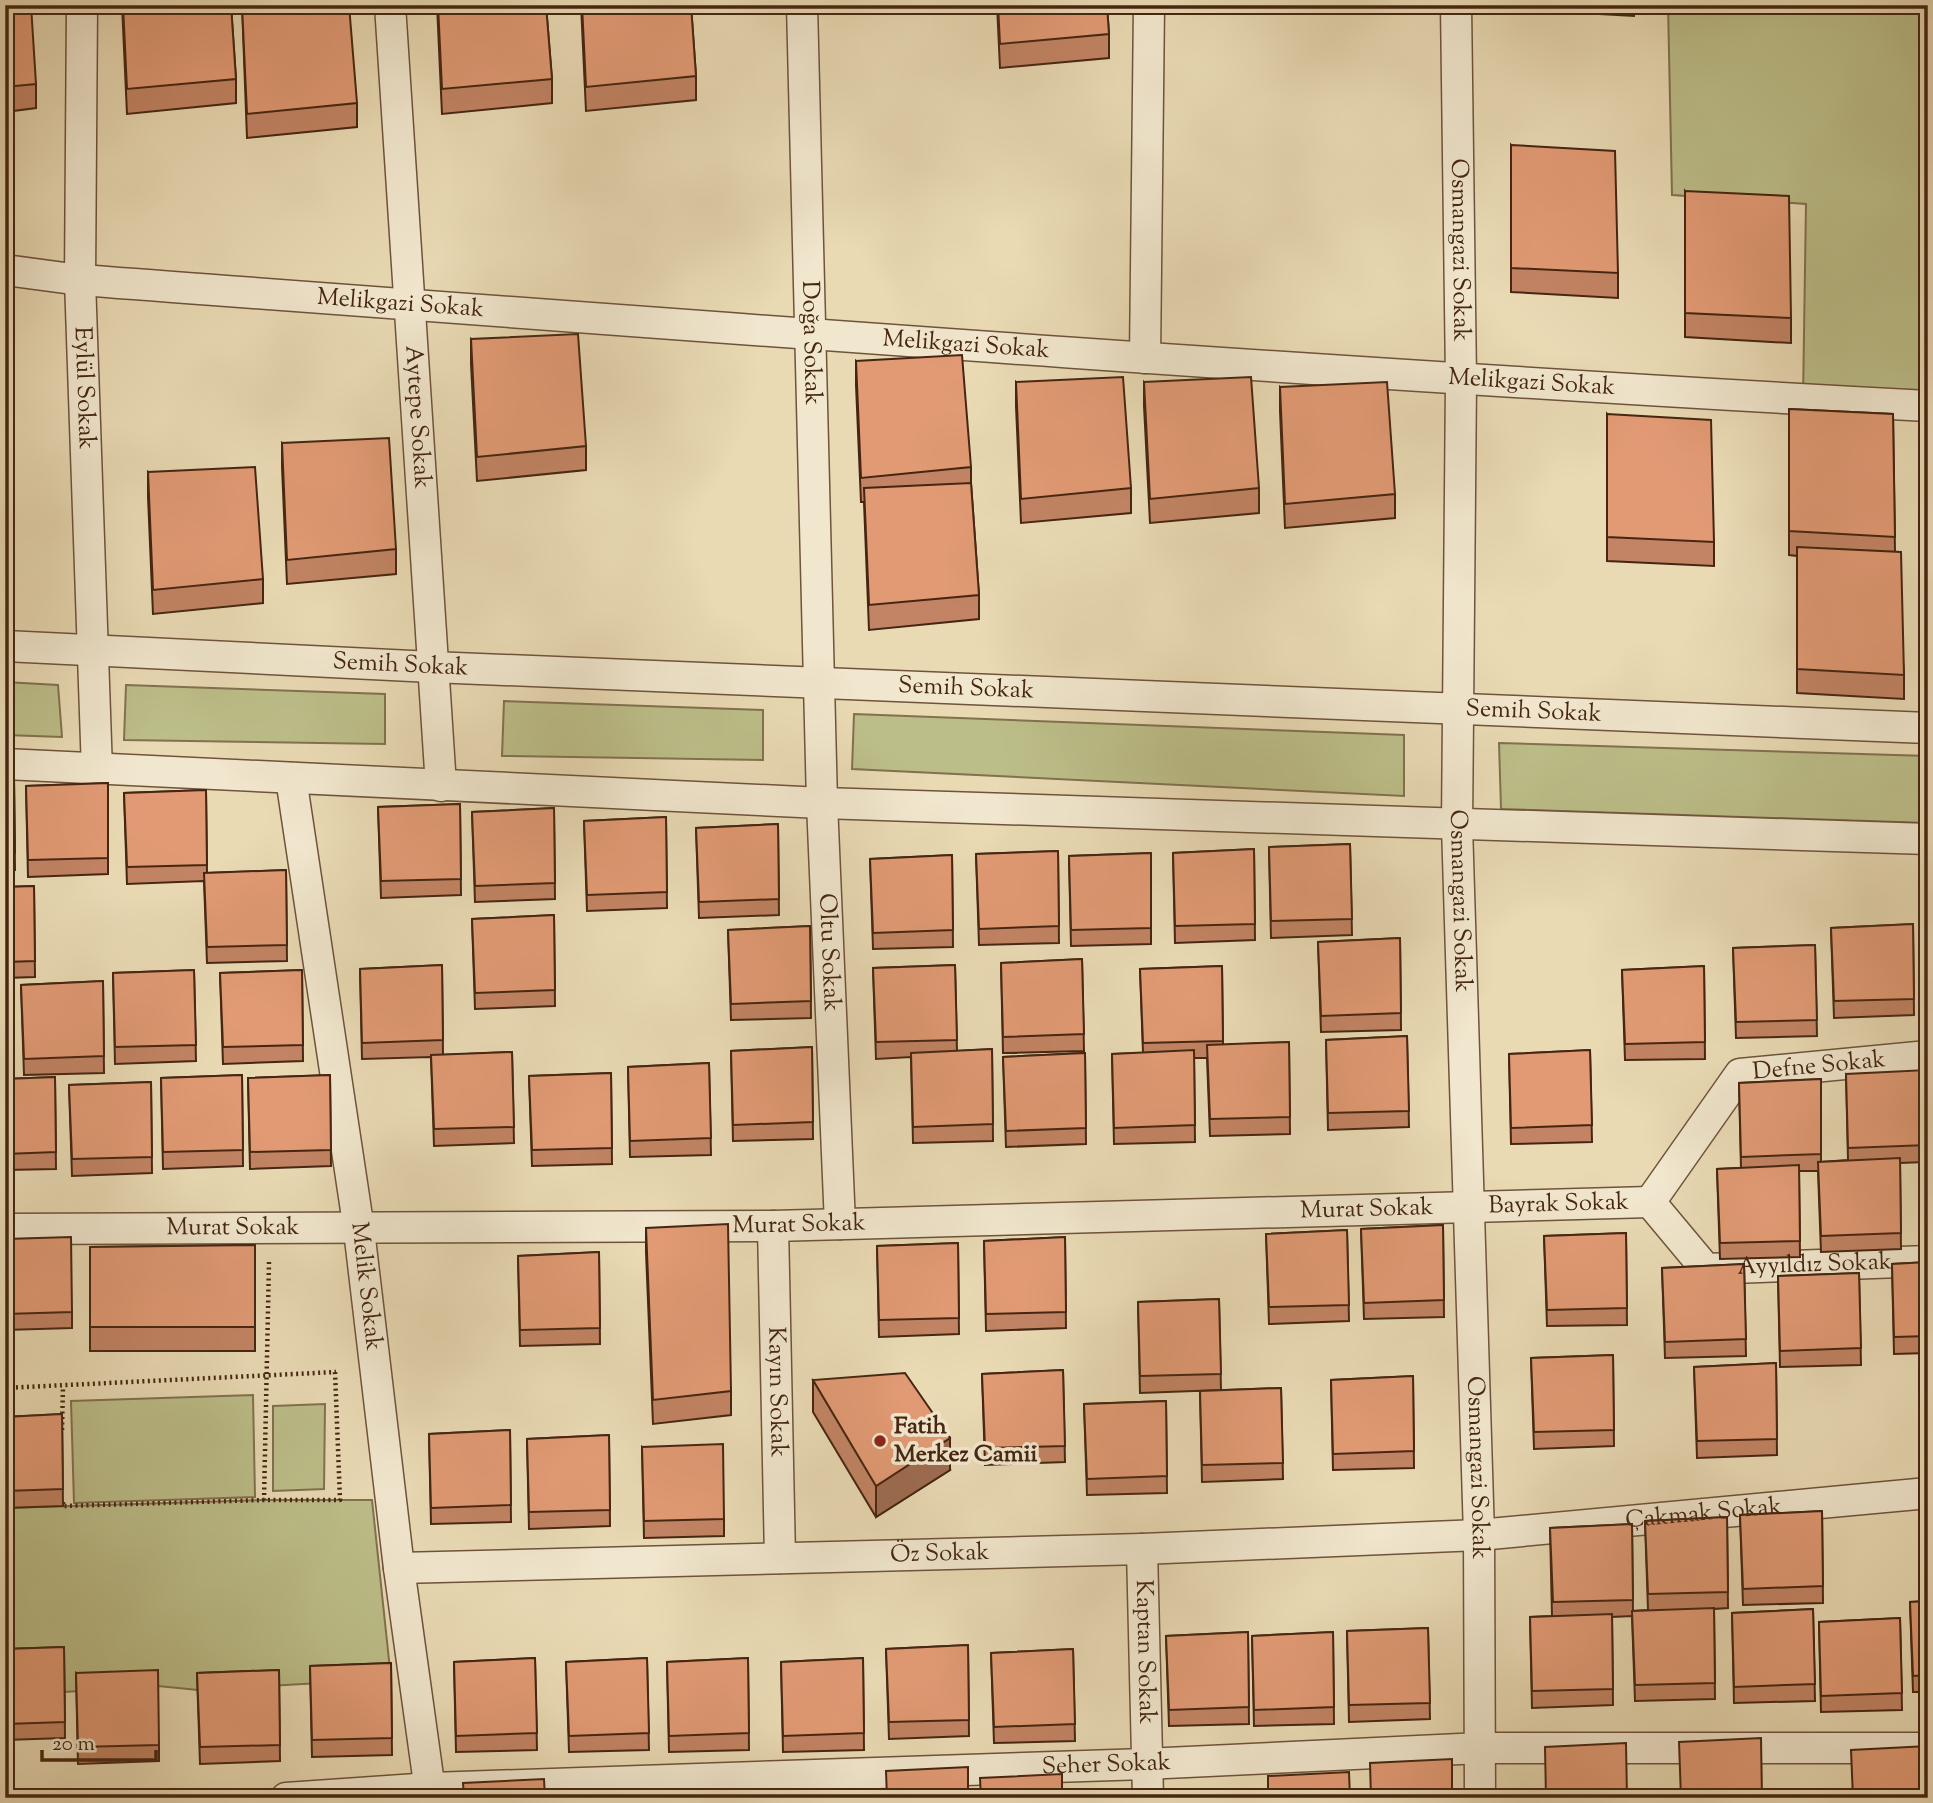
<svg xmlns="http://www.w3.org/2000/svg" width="1933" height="1803" font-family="'Sorts Mill Goudy',serif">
<rect width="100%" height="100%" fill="#e9dab4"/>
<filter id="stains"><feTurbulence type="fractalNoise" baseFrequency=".00286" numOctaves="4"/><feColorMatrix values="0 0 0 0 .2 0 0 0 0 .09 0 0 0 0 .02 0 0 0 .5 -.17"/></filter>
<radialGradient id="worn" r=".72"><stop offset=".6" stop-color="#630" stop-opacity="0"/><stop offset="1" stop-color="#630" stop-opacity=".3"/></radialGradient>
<path fill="#bcbe89" stroke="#81724e" stroke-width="2" d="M1668,5H1928V406L1803,399L1806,204L1672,195Z
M5,682L58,685L62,737L5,735Z
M126,685L385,694V744L124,740Z
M504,701L763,710V760L502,756Z
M854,714L1404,735V796L852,769Z
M1499,743L1928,756V823L1501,809Z
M253,1395L255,1497L74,1503L71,1401Z
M325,1404L324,1489L273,1491V1406Z
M264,1500H372L391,1679L198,1690L158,1686L64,1692L5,1666V1508Z"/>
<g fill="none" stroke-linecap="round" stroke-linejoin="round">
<g stroke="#6f533a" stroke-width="33">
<g id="street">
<path id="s1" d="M82,5L80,280L97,771"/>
<path id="s2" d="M390,5L441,786"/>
<path id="s3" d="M802,5L822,803L840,1224"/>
<path id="s4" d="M1456,5L1461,380L1457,826L1479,1535L1480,1798"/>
<path id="s5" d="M5,270L80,280C696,326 1311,373 1928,406"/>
<path d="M1145,358L1149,5"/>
<path id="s6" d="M5,646L432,667L1928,728"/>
<path d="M5,764L822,803L1928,839"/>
<path id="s7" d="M291,778L359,1230L399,1568L431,1798"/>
<path id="s8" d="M1650,1202L1740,1074L1928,1056"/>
<path id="s9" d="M1650,1202L1706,1269L1928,1261"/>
<path id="s10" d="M773,1226L780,1558"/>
<path id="s11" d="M5,1229L773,1226L1650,1202"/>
<path id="s12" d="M1142,1549L1148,1798"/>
<path id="s13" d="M399,1568L1142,1549L1479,1535L1928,1493"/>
<path id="s14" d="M286,1798L431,1788L1145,1764L1481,1748H1928"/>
</g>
</g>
<path stroke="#462612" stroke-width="4.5" stroke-dasharray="2 3.5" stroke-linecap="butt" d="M269,1262L264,1500H340L335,1372
M5,1388L336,1372
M62,1430L63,1386
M63,1502V1506L264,1500"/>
<use href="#street" stroke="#f1e7ce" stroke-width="30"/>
</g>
<path fill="#c28464" stroke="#462612" stroke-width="2" d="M5,5L36,84V108L5,112Z
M122,5H231L236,79V103L127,114Z
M242,5L357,103V127L247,138Z
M437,5H546L552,79V103L442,114Z
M581,5H691L696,76V100L586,111Z
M997,5H1107L1109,34V58L1000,68Z
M1527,5H1634V16L1527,10Z
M1511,145L1618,273V298L1511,292Z
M1685,191L1791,318V343L1685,337Z
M471,339L586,446V470L477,481L471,364Z
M856,361L971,467V483L979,595V619L869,630L864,502H861L856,385Z
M1016,382L1131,488V513L1021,523L1016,406Z
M1144,382L1259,488V513L1150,523L1144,406Z
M1280,387L1395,494V518L1285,528L1280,411Z
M1789,409L1893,414L1895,552L1904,675V699L1797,693V556L1789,555Z
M1607,414L1714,542V566L1607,561Z
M282,443L396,549V574L287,584L282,467Z
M148,472L263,579V603L153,614L148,497Z
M5,778H14L15,870H5Z
M108,783V874L28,877L26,786Z
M206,790L207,873L286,870L287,961L207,963L204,881L127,884L124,793Z
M460,804L461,895L381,898L378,807Z
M554,808L555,899L475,902L472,812Z
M666,817L667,908L587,911L584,821Z
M778,824L779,915L699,918L696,828Z
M1350,844L1352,935L1271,938L1269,847Z
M1254,849L1255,940L1175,943L1173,853Z
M1058,851L1059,943L979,945L976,854Z
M1151,853V944L1071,946L1069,856Z
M952,855L953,947L873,949L870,859Z
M34,886L35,977L5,978V887Z
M554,915L555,1006L475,1009L472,919Z
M1913,924L1914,1015L1834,1018L1831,928Z
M810,926L811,1018L731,1020L728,930Z
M1922,931H1928V1021H1924Z
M1400,938L1401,1030L1321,1032L1318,942Z
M1815,945L1817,1036L1736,1038L1733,948Z
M1082,959L1084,1051L1003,1053L1001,963Z
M442,965L443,1055L512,1052L514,1143L434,1146L431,1057L362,1059L360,969Z
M955,965L957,1051L992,1049L993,1141L913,1143L911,1057L876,1059L873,968Z
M1222,966L1223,1045L1289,1042L1290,1134L1210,1136L1207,1058H1194L1195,1142L1114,1144L1112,1054L1143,1053L1140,969Z
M1704,966L1705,1059L1625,1060L1622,970Z
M194,970L196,1061L115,1064L113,973Z
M302,970L303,1061L223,1064L220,973Z
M103,981L104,1073L24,1075L21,985Z
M1407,1036L1409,1127L1328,1130L1326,1040Z
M812,1047L813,1139L733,1141L731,1051Z
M1590,1050L1592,1142L1511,1144L1509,1054Z
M1085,1053L1086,1144L1006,1147L1003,1057Z
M709,1063L711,1155L630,1157L628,1067Z
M611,1073L612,1164L532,1166L529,1076Z
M1846,1074L1928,1112V1245L1925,1162L1900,1163L1901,1249L1821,1252L1818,1171H1799L1800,1257L1720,1259L1717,1169L1741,1168L1739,1083L1821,1079V1162L1848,1160Z
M242,1075L243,1166L163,1169L161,1078Z
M330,1075L331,1166L250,1169L248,1078Z
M55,1077L56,1169L5,1170V1079Z
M151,1082L152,1173L72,1176L69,1085Z
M1443,1225L1444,1317L1364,1319L1361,1229Z
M646,1228L731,1391V1415L653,1424L646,1252Z
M1347,1230L1349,1321L1269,1324L1266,1234Z
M1626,1233L1627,1325L1547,1326L1544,1236Z
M1065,1237L1066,1328L986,1331L984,1241Z
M5,1239L72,1312V1328L5,1330Z
M958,1243L959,1334L879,1337L877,1246Z
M255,1245V1351H90V1247Z
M599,1252L600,1344L520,1346L518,1256Z
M1928,1262V1353L1894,1354L1892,1264Z
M1744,1264L1746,1356L1665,1358L1662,1268Z
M1859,1273L1861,1365L1780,1367L1778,1276Z
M1219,1299L1221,1390L1140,1393L1138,1302Z
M1613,1355L1614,1446L1534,1449L1531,1358Z
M1776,1363L1777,1455L1697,1458L1694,1367Z
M1063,1370L1065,1462L985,1465L982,1374Z
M1413,1376L1414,1468L1333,1470L1331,1380Z
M813,1380L950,1470L876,1517L813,1412Z
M1281,1388L1283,1479L1202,1482L1200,1391Z
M1166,1401L1167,1493L1087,1495L1084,1404Z
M62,1414L63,1506L5,1508V1417Z
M510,1430L511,1522L431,1524L429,1434Z
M609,1435L610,1526L529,1529L527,1439Z
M642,1447L724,1519V1536L644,1538Z
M1822,1511L1823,1603L1743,1605L1740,1515Z
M1727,1517L1728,1608L1714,1609L1715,1699L1635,1701L1632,1616L1612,1617L1613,1705L1532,1708L1530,1617L1552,1616L1550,1528L1632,1524L1633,1611L1648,1610L1645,1521Z
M1928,1601V1692H1913L1910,1602Z
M1813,1609L1815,1701L1734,1703L1732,1613Z
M1900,1618L1902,1710L1821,1712L1819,1622Z
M1428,1628L1430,1719L1349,1722L1347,1631Z
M1248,1632L1249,1724L1169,1726L1166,1636Z
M1333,1632L1334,1724L1254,1726L1252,1636Z
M968,1645L969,1736L889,1739L886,1649Z
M64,1647L65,1738L5,1740V1649Z
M1073,1649L1075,1741L994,1743L991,1653Z
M535,1658L537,1750L456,1752L454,1662Z
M647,1658L649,1750L569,1752L566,1662Z
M748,1658L749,1750L669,1752L667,1662Z
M863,1658L864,1750L783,1752L781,1662Z
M391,1663L392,1755L312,1757L310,1666Z
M279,1670L280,1761L200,1764L197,1673Z
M76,1673L159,1745V1761L78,1764Z"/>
<path fill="#9e6c51" stroke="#462612" stroke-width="2" d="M950,1438V1470L876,1517V1486Z"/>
<path fill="#e19a74" stroke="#462612" stroke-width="2" d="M5,5H31L36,84L5,87Z
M123,5H231L236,79L127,89Z
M242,5H349L357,103L247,114Z
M438,5H546L552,79L442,89Z
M582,5H691L696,76L586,87Z
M998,5H1107L1109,34L1000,44Z
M1511,145L1615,151L1618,273L1511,268Z
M1685,191L1789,196L1791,318L1685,313Z
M578,334L586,446L477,457L471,339Z
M962,355L971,467L861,478L856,361Z
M1123,377L1131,488L1021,499L1016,382Z
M1251,377L1259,488L1150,499L1144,382Z
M1387,382L1395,494L1285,504L1280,387Z
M1789,409L1893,414L1895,537L1789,531Z
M1607,414L1711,420L1714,542L1607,537Z
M389,438L396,549L287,560L282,443Z
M255,467L263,579L153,590L148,472Z
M971,483L979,595L869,605L864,488Z
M1797,547L1901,552L1904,675L1797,669Z
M5,778H14L15,853H5Z
M108,783V858L28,860L26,786Z
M206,790L207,865L127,867L124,793Z
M460,804L461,879L381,881L378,807Z
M554,808L555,883L475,886L472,812Z
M666,817L667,892L587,895L584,821Z
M778,824L779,899L699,902L696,828Z
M1350,844L1352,919L1271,921L1269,847Z
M1254,849L1255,924L1175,926L1173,853Z
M1058,851L1059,926L979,929L976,854Z
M1151,853V928L1071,930L1069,856Z
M952,855L953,930L873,933L870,859Z
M286,870L287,945L207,947L204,873Z
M34,886L35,961L5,962V887Z
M554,915L555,990L475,993L472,919Z
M1913,924L1914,999L1834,1001L1831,928Z
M810,926L811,1001L731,1004L728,930Z
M1922,931H1928V1004L1924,1005Z
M1400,938L1401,1013L1321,1016L1318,942Z
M1815,945L1817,1020L1736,1022L1733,948Z
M1082,959L1084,1034L1003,1037L1001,963Z
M442,965L443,1040L362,1043L360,969Z
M955,965L957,1040L876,1042L873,968Z
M1222,966L1223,1041L1143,1043L1140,969Z
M1704,966L1705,1042L1625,1044L1622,970Z
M194,970L196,1045L115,1047L113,973Z
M302,970L303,1045L223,1047L220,973Z
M103,981L104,1056L24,1059L21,985Z
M1407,1036L1409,1111L1328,1113L1326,1040Z
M1289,1042L1290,1117L1210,1119L1207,1045Z
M812,1047L813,1122L733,1125L731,1051Z
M992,1049L993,1124L913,1127L911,1053Z
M1194,1050L1195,1125L1114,1128L1112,1054Z
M1590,1050L1592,1125L1511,1128L1509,1054Z
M512,1052L514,1127L434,1129L431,1055Z
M1085,1053L1086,1128L1006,1131L1003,1057Z
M709,1063L711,1138L630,1141L628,1067Z
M1927,1070L1928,1145L1848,1148L1846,1074Z
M611,1073L612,1148L532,1150L529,1076Z
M242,1075L243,1150L163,1152L161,1078Z
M330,1075L331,1150L250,1152L248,1078Z
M55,1077L56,1152L5,1154V1079Z
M1821,1079V1154L1741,1157L1739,1083Z
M151,1082L152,1157L72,1159L69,1085Z
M1925,1155H1928L1927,1229Z
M1900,1158L1901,1233L1821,1236L1818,1162Z
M1799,1165L1800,1241L1720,1243L1717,1169Z
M728,1224L731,1391L653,1400L646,1228Z
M1443,1225L1444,1300L1364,1303L1361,1229Z
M1347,1230L1349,1305L1269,1307L1266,1234Z
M1626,1233L1627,1308L1547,1310L1544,1236Z
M71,1237L72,1312L5,1314V1239Z
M1065,1237L1066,1312L986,1314L984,1241Z
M958,1243L959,1318L879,1320L877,1246Z
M255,1245V1327H90V1247Z
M599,1252L600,1328L520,1330L518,1256Z
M1928,1262V1336L1894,1337L1892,1264Z
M1744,1264L1746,1339L1665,1342L1662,1268Z
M1859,1273L1861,1348L1780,1351L1778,1276Z
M1219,1299L1221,1374L1140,1376L1138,1302Z
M1613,1355L1614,1430L1534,1432L1531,1358Z
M1776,1363L1777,1439L1697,1441L1694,1367Z
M1063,1370L1065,1446L985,1448L982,1374Z
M905,1373L950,1438L876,1486L813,1380Z
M1413,1376L1414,1451L1333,1454L1331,1380Z
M1926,1384H1928V1424Z
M1281,1388L1283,1463L1202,1465L1200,1391Z
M1166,1401L1167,1476L1087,1479L1084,1404Z
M62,1414L63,1489L5,1491V1417Z
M510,1430L511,1505L431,1508L429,1434Z
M609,1435L610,1510L529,1512L527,1439Z
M723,1444L724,1519L644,1521L642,1447Z
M1822,1511L1823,1586L1743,1589L1740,1515Z
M1727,1517L1728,1592L1648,1594L1645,1521Z
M1632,1524L1633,1600L1553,1602L1550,1528Z
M1928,1601V1675L1913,1676L1910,1602Z
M1714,1608L1715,1683L1635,1685L1632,1611Z
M1813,1609L1815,1684L1734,1687L1732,1613Z
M1612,1614L1613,1689L1532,1691L1530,1617Z
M1900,1618L1902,1693L1821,1696L1819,1622Z
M1428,1628L1430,1703L1349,1705L1347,1631Z
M1248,1632L1249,1707L1169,1710L1166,1636Z
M1333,1632L1334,1707L1254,1710L1252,1636Z
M968,1645L969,1720L889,1722L886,1649Z
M64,1647L65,1722L5,1724V1649Z
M1073,1649L1075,1724L994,1727L991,1653Z
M535,1658L537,1733L456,1736L454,1662Z
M647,1658L649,1733L569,1736L566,1662Z
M748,1658L749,1733L669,1736L667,1662Z
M863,1658L864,1733L783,1736L781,1662Z
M391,1663L392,1738L312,1740L310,1666Z
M158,1670L159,1745L78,1747L76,1673Z
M279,1670L280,1745L200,1747L197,1673Z
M1761,1738L1762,1798H1681L1679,1742Z
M1626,1743L1627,1798H1546L1545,1747Z
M1928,1746V1798H1853L1851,1750Z
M1452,1759V1798H1371L1370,1763Z
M968,1767V1798H887L886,1771Z
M1349,1772L1350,1798H1268V1776Z
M1062,1774V1798H981L980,1778Z
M544,1779L545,1798H464L463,1783Z"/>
<circle fill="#8f2418" stroke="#f1e7ce" stroke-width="2.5" cx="880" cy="1441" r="7"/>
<g text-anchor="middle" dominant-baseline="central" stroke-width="7" stroke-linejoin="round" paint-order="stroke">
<g font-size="24" fill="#462612" stroke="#f1e7ce">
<text stroke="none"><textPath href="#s4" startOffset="245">Osmangazi Sokak</textPath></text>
<text stroke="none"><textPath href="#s5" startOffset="397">Melikgazi Sokak</textPath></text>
<text stroke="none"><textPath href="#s3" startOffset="338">Doğa Sokak</textPath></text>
<text stroke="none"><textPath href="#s5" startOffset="964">Melikgazi Sokak</textPath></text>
<text stroke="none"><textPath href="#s5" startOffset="1531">Melikgazi Sokak</textPath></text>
<text stroke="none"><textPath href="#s1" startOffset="383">Eylül Sokak</textPath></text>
<text stroke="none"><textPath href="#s2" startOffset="413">Aytepe Sokak</textPath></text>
<text stroke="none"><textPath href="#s6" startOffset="396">Semih Sokak</textPath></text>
<text stroke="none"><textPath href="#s6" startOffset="962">Semih Sokak</textPath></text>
<text stroke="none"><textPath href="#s6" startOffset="1530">Semih Sokak</textPath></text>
<text stroke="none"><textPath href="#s4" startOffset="896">Osmangazi Sokak</textPath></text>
<text stroke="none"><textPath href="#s3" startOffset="948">Oltu Sokak</textPath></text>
<text stroke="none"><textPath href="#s8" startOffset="236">Defne Sokak</textPath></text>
<text stroke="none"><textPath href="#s11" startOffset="1554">Bayrak Sokak</textPath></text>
<text stroke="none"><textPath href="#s11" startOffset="1362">Murat Sokak</textPath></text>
<text stroke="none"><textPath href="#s11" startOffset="794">Murat Sokak</textPath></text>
<text stroke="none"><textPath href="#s11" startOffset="228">Murat Sokak</textPath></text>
<text stroke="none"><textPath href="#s9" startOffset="196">Ayyıldız Sokak</textPath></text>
<text stroke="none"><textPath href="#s7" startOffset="514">Melik Sokak</textPath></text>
<text stroke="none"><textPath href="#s10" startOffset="166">Kayın Sokak</textPath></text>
<text stroke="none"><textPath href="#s4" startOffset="1463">Osmangazi Sokak</textPath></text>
<text stroke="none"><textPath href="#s13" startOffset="1306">Çakmak Sokak</textPath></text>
<text stroke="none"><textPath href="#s13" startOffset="541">Öz Sokak</textPath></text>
<text stroke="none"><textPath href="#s12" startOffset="103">Kaptan Sokak</textPath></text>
<text stroke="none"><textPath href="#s14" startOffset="821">Seher Sokak</textPath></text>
</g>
<g font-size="24" font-weight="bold" fill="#462612" stroke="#f1e7ce" text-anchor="start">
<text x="894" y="1427">Fatih<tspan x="894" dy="28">Merkez Camii</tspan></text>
</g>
</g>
<rect width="1933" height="1803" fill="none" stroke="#e9dab4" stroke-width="28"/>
<rect x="7" y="7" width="1919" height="1789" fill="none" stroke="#462612" stroke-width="3.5"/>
<rect x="14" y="14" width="1905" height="1775" fill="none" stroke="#462612" stroke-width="2"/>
<path d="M42 1750v10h114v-10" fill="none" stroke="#462612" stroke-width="3.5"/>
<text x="52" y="1750" font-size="21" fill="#462612" stroke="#f1e7ce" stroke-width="5" paint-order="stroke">20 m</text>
<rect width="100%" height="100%" filter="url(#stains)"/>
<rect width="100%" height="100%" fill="url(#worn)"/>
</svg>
